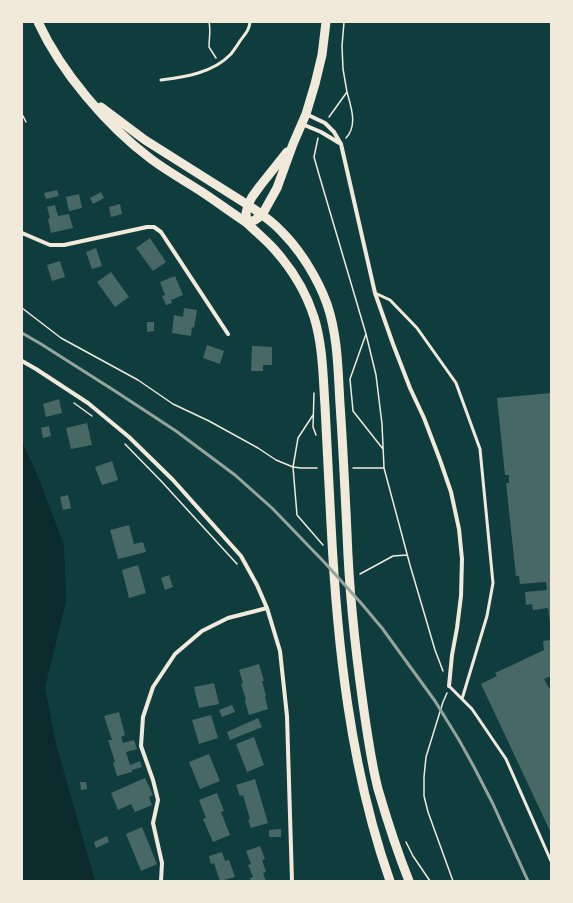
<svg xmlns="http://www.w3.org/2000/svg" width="573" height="903" font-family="Merriweather,serif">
<rect width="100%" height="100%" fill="#0f3d3e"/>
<path fill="#0a2a2b" d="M22,441L38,477L64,545L66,601L45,688L56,744L95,881H22Z"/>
<path fill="#486865" d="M57,190L59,196L46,199L44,193Z
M101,192L104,198L93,204L90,198Z
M79,194L82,208L69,211L66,197Z
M120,204L122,214L111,217L109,207Z
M55,205L58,216L69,214L73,228L51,233L48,219L50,218L47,207Z
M150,238L166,262L153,271L136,248Z
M96,248L102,266L92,269L86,252Z
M60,261L65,277L52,281L47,265Z
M111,272L129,297L115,307L97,282Z
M175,276L183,295L171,300L172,303L166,305L162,296L165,295L160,282Z
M184,308L197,310L194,328L192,327L191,336L172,333L174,315L183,317Z
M147,322H154V331L147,332Z
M207,345L224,351L220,364L203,358Z
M252,346L272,347V365H263V371H251Z
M551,393V623H550L548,608L533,610L532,604L526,605L525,592L547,590L546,582L520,584L519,576H516L506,483H509V475H505L497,398Z
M59,399L62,413L46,417L43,404Z
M87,423L92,445L71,449L66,428Z
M49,426L51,436L43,438L41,428Z
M112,461L118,480L102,485L95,467Z
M68,495L71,508L63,510L60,497Z
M129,525L134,544L143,542L146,552L118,559L110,530Z
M138,565L146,593L129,598L122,570Z
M169,575L173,587L165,590L161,578Z
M551,640V676L544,679L549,688L551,687V833L481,684L497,676L495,673L544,650L543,641Z
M259,664L264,681H262L266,696L265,697L268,709L249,715L245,701L246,700L241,684L243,683L239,670Z
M214,683L219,704L199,708L194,687Z
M232,705L235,712L222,717L219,710Z
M119,712L125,735L121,737L123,743L134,740L137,749L126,752L130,765L140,761L142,767L132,770V772L117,776L113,763L115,762L108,740H112L104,716Z
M211,715L218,738L199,744L192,720Z
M258,718L262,727L230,740L227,732Z
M254,737L264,765L247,772L236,744Z
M209,754L220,781L200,789L189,762Z
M145,778L153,795L149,797L152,805L135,812L131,804L118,810L111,793Z
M255,779L268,823L251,828L248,820L250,819L243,795L240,796L236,785Z
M80,782H86L87,789L81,790Z
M217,793L224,811L221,812L230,835L213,842L203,819L206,818L199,800Z
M142,827L157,864L141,871L126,834Z
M281,829V837H269V830Z
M107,836L109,842L96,848L94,842Z
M260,846L265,859L262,860L266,872L263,873L266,881H251L250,878L253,877L248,865L251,864L246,851Z
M222,852L225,861L229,860L235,877L220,881L214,863L211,864L209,856Z"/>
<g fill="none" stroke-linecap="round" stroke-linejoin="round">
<path stroke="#f1e9da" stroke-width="1.5" d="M209,22C211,31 209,38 209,47L216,58
M22,114L26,122
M329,117L347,92L343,69L342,46L344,22
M318,138L314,157L320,178L366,334L376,375L382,424L384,468L410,565L435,650L443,671
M346,138C358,125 351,107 347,92
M22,308L61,338L138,380L173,404L209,421L258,448L276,460L293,467L301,468H317
M366,334L350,379L353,411L383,449
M314,393L313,427L316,435
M74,403L92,416
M313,415L298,438L293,467L297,515L323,545
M125,444L162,482L237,564
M353,468H383
M360,574L393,556L407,555
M447,693L443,702L426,757L424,777V796L428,812L453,881
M406,842L413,856L430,881"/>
<path stroke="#f1e9da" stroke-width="3" d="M161,80C185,77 213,73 231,54C234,50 237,46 240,41C245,34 249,31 250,22
M375,293L390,300L417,328L456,383L480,449L493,583L487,616L462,699
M449,686L472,709L506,759L551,861"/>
<path stroke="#f1e9da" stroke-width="4" d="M306,114L325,123L334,132L341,144L375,293L393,344L410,388L424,418L440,460L451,492L459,529L462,559L461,596L457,628L452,655L449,686
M302,124L321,132L341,144
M22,233L50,245H64L147,227H154L161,232L228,334
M22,361L36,369L88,403L129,437L173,480L241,556L257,585L267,608L280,651L287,716L292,881
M161,881L162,863L153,823L158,800L153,780L141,746L143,717L153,687L175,654L202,631L228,618L267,608"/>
<path stroke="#f1e9da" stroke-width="9" d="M248,205C260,213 272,221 282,232C301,251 318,279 327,304C338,336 338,371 340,404C343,447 345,490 347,533C349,590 355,647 363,704C367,732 371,762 378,789C387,820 397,851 409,881
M247,223C256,232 266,240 274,249C292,269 306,292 314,317C323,346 323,377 325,406C327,446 329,485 331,524C337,643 350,768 390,881
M247,223L255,220L262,215L277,188L293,144L306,114L315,84L322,55L326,22
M247,223L246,213L248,205L252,197L260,186L287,152"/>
<path stroke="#f1e9da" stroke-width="9" d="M38,22C61,72 107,126 151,159C167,171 185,181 202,192C217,202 232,213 247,223
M101,107L145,140L248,205"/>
<path stroke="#97a49c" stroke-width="3" d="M22,333L41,344L115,391L176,431L235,475L272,508L325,563L361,603L382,628L435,701L459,740L474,767L493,804L528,881"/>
</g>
<rect width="573" height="903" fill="none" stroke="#f1e9da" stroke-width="46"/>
</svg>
